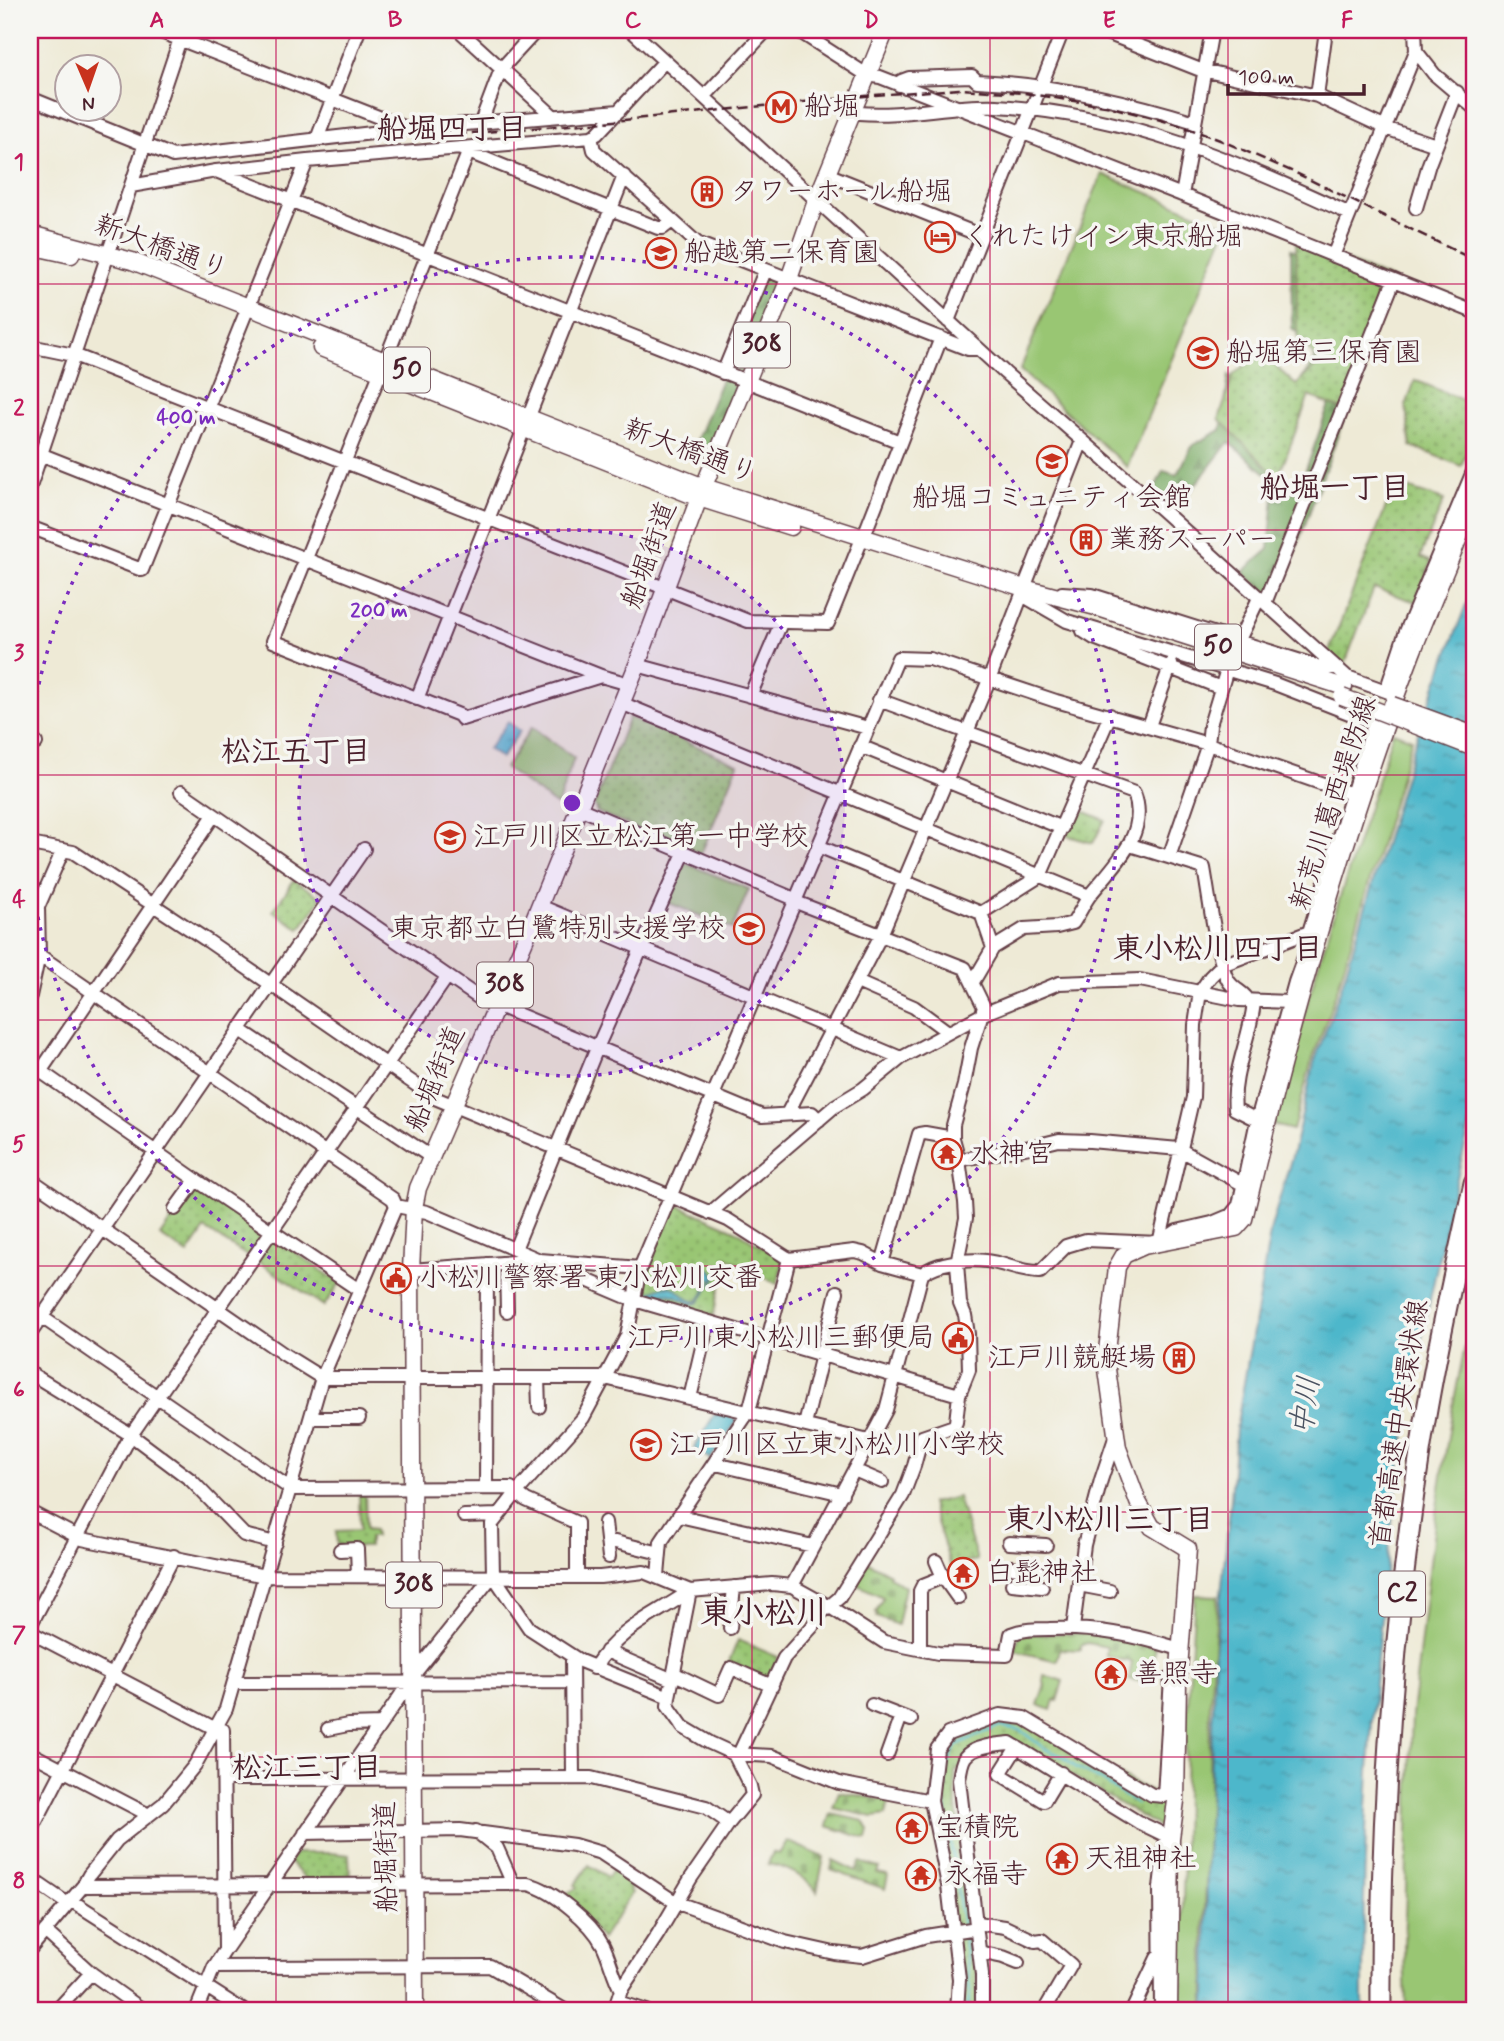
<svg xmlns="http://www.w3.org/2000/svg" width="1504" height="2041" font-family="Mynerve,'Klee One',sans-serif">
<defs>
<pattern id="forest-firs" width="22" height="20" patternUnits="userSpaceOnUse" patternTransform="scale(1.75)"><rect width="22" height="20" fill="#7aab65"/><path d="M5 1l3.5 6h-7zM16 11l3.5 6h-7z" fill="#668b53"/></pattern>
<pattern id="cemetery-stones" width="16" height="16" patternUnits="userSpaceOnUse" patternTransform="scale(1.75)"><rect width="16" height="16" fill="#99c673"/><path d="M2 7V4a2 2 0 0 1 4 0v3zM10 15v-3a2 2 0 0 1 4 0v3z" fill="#7fa05f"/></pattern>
<pattern id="park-dots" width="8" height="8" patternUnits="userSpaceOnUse" patternTransform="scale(1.75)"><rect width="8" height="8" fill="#99c673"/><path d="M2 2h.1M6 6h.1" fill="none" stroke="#7fa05f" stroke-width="1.8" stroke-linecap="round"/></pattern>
<pattern id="water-ripples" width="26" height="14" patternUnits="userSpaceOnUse" patternTransform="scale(1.75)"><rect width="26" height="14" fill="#4eb7cb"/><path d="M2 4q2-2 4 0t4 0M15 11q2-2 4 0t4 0" fill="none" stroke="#4394a5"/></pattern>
</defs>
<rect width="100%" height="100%" fill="#f6f6f2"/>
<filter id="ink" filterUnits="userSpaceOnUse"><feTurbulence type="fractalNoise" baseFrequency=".0143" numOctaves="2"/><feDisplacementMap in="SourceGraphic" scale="14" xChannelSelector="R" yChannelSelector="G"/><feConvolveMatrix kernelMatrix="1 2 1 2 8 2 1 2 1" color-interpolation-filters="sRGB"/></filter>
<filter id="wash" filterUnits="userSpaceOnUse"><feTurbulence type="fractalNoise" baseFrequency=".00686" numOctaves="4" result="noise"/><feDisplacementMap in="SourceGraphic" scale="28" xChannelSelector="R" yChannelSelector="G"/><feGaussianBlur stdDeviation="1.57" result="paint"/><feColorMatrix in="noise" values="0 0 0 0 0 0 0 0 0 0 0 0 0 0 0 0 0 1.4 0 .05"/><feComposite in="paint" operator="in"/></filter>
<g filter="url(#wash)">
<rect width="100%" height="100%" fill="#eeead6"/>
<path fill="#99c673" stroke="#72724f" stroke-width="2" d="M1102,174L1227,226L1127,467L1020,370Z
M532,727L574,758L557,806L505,768Z
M1393,732L1412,739L1338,987L1311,1064L1293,1130L1273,1125L1317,969Z
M685,863L749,889L732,929L669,903Z
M1474,1302V2011H1406L1404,1947L1412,1714L1436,1513L1453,1405Z
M1195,1595L1218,1596L1210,1705L1209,1805L1204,1933L1205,2011H1181L1186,1735Z"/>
<path fill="url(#forest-firs)" stroke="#626548" stroke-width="2" d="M1291,249L1349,268L1339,349L1317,388L1303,402L1275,481L1229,442L1175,511L1153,492L1163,471L1177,475L1193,445L1221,430L1229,375L1249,385L1295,389L1315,360L1314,347L1292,328Z
M762,274L779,282L742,374L729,367Z
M722,379L737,383L709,457L693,449Z
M1330,402L1346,413L1276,603L1243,572L1269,549L1274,494L1298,492Z"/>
<path fill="url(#cemetery-stones)" stroke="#72724f" stroke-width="2" d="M868,1562L890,1574L889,1576L905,1587L897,1625L877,1617L878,1614L876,1612L883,1597L856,1584L851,1590L850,1589L866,1563Z
M1096,1633L1156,1648L1146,1683L1129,1679L1132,1662L1106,1656L1107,1647L1088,1643L1081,1645V1650L1060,1649L1057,1661L1015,1651L1019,1636L1026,1634Z
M1044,1675L1063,1681L1057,1701L1054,1700L1051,1710L1038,1705L1045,1684L1043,1682Z
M839,1792L889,1801L886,1815L873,1817L833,1808Z
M831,1814L864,1821L869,1830L867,1839L827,1826Z
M787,1841L824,1857L817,1892C807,1877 786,1867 768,1864L773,1852L779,1854Z
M833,1860L856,1871L860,1862L879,1868L877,1873L888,1875L885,1889L831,1870Z"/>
<path fill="url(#park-dots)" stroke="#72724f" stroke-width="2" d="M1296,241L1394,280L1342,409L1309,396L1278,478L1219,419L1234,374L1261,353L1296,385L1320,363L1297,336Z
M1415,380L1474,405V433L1461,466L1411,446L1406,406Z
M1395,484L1444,500L1420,557L1431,562L1416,602L1374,588L1344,666L1328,654Z
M629,717L738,764L700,856L597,812L594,805Z
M1076,808L1105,820L1093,843L1065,835Z
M294,880L319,896L320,900L300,929L273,911Z
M195,1185L264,1232L249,1257L205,1229L188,1254L160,1236Z
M675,1204L735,1230L780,1258L783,1263L777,1284L727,1257L713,1317L639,1295L643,1271L671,1207Z
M271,1236L340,1283L324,1306L256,1260Z
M359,1491H365L366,1529L374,1530L375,1537H369V1547H337L336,1531L360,1530Z
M958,1497L977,1560L951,1567L931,1503Z
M738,1640L778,1657L771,1675L764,1677L729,1662Z
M1000,1718L1023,1721L1167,1801L1166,1831L1015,1742L990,1743L955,1772L956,1806L975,1934L978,2011H960L933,1801L939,1755L945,1740Z
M296,1853H331L349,1855L350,1881H308L289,1862Z
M589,1865L608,1877L615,1866L636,1880L629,1890L632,1893L602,1939L567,1901L564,1895L577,1888L575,1885Z"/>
<path fill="url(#water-ripples)" stroke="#4c6b7b" stroke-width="2" d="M1474,583V1108C1441,1242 1411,1377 1393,1514C1371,1679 1362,1844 1363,2011H1206L1207,1862L1215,1652L1231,1499L1236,1429L1271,1228L1294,1149L1314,1063L1341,988L1417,736Z
M508,722L520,731L501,758L488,749Z
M703,1266L712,1270L716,1278L698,1303L691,1304C676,1296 668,1290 651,1297L648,1294C682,1272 678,1304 698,1301L714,1279L700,1277L697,1270Z
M718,1409L737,1421L710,1459L694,1448Z"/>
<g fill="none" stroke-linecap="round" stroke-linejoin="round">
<path stroke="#4eb7cb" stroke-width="2.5" d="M963,1926L944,1797L946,1769L956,1745L999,1726L1020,1730L1045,1749L1062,1756L1077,1768L1101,1780L1137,1804
M964,1936L970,1992L967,2011"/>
</g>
</g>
<g filter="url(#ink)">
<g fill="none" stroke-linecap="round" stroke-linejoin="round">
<g stroke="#633d45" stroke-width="16">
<path id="minor" d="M156,30L404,127
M459,30L552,115
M631,30L1005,373L1162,510L1347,677L1397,695
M797,30L867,75L880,77L1182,195L1474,312
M1099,30L1198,69L1317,96L1388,129L1436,145
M1415,30L1416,51L1434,74L1474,108
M665,61L597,134L591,137L594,150L697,243L968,349H978
M899,85L901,81L909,78L972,76L977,81C1052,84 1124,100 1195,122
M1317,96L1326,30
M704,97L767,30
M30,98L173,156L407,129L619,111
M859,113C905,117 952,104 997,106C1128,114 1233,160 1350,214
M481,122L501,69L537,30
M317,139L359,30
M461,149L658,228H663L672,221
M468,153L273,641L459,715L462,719L601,676
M216,171L900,442
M827,174L982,236
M131,186L216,171L307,161L591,137
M1182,195L1212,30
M1416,208L1429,164L1457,92
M1333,256L1416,51
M948,321L1063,30
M30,346L74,355L748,621L828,623L859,546
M723,373L765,271
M30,450L601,676L629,684
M30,487L183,30
M30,527L142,570L307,161
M863,538L941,338
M1024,588L1082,441
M1062,593L1092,595L1323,668H1337
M1029,599L1067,621L1275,684L1382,726
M1265,603L1394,280
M1083,631L1094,638L1221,688
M1238,642L1259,598
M637,665L868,728
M1386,691L1405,634L1474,469
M750,696L781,623
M417,699L624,176
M879,700L1134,793C1150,834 1113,866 1090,895C1084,903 1079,914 1073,923L1057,927L1024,929L993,948L973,982
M621,703L1089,896
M1149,726L1171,664
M30,742L36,743
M860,746L1062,828
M181,792L479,998L762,1116L812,1113L819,1120
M579,808L790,897L801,904L965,968L984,1007L971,1048L964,1085L953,1125V1138L959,1160L965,1202L966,1218L957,1263L960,1303L965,1315L968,1334L969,1370L959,1395L956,1422L954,1426L922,1437L914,1466L903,1495L839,1598L820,1614L812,1627L784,1658L739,1754
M30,844L73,852L208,941L435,1098L728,1220L789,1259L854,1251L863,1253L882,1263L922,1274C936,1262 967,1259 986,1261C1004,1263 1020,1272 1040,1272L1066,1246L1086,1240L1159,1243L1177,1231L1212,1223L1231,1215L1239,1205L1257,1120L1295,982L1304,957L1309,932L1374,724
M1130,845L1204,868C1208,889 1218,970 1230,983C1236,991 1245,992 1249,1002
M818,846L981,913L1040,876L1110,715
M1169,857L1208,744L1210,725L1227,669
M540,906L901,1058
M981,913L993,948
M30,949L393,1199L396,1206L427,1212L631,1299L959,1395
M857,982L914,1007L948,1032
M30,996L39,955L38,907L63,850
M1254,1002C1251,1036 1231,1075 1235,1109L1257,1120
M239,1029L431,1157
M30,1064L196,1180L359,1290
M40,1072L214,815
M787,1114L881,935L989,680L1021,597
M959,1160L1030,1147L1059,1140L1090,1141L1179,1149L1244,1185
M30,1179L285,1355L322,1378H605L869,1441
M175,1209L196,1180
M710,1213L835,1106L863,1089L901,1058L983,1014L1059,983L1140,980L1239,1000L1290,1002
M1159,1243L1193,1097L1195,1025L1200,992L1210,977L1222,965L1309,932
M515,1249L597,1048L684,853
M506,1263L507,1311
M882,1263L919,1134L925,1133L953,1138
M411,1270L540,1260L640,1268
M30,1309L291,1489L511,1488L526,1500L577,1523V1576
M30,1334L364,849
M30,1373L131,1435L191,1480L244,1535L275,1543
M538,1378L539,1407
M690,1398L708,1322
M311,1418H359
M805,1425L837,1292
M716,1464L842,1494
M854,1470L882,1482
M486,1488L487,1264
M30,1512L82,1539L265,1576L600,1577L644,1572L690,1591L772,1584L792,1586L830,1607L884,1642L938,1653L1007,1655L1011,1634C1023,1629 1036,1629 1049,1629C1092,1627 1131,1634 1173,1647
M464,1516L499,1515
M679,1516L813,1546
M605,1522L609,1557
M607,1540L660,1553
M1009,1543L1046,1545
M340,1550L357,1549L358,1575
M936,1561L943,1577L958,1598
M1011,1567L1038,1571
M493,1575L529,1628L580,1661L669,1697L668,1706L683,1727L710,1743L734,1754L772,1756L839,1783L931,1801
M658,1576L661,1542L749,1411L789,1259
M1012,1584L1042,1587
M1079,1585L1110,1591
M792,1586L886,1410L922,1274
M30,1626L131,1435L447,977
M730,1628L734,1587
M1073,1628L1084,1545L1101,1480L1116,1435
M30,1632L216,1729L223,1730L225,1950
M920,1649V1591L923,1585L943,1577
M606,1651L673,1680
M572,1657L573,1778
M594,1668C623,1625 651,1618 690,1591
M415,1673L493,1575L492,1524L517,1492L583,1418L627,1336L640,1268L898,658L930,659L1056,701L1208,744L1352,794
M675,1674L719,1695L731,1668L772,1686
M234,1683L572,1682
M669,1697L690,1591
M872,1705L911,1720
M328,1729L348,1725L381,1724
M1017,1747L1000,1774L1044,1801L1061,1773
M30,1753L149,1815
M887,1755L901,1716
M224,1779L591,1778L706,1807L729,1823
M476,1831L497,1848L513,1884
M30,1833L174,1556
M305,1833L460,1830L574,1845L601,1853L675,1902L785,1942L834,1953L862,1956L926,1936L977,1928
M30,1878L65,1902L75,1903L244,2011
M83,1886L528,1884C553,1890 591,1922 603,1945C610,1959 613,1976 621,1990
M977,1923L1005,1927L1035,1941L1042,1940L1071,1965L1044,2011
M45,1931L91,1973L144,2011
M30,1949L83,1886L89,1875L117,1840L163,1804L173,1792L195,1765L226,1709L322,1378L396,1206
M979,1952L1003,1957L1018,1963
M214,1967L490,1966L566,2011
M618,2002L646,2011
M30,2005L37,2011
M56,2011L91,1973
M196,2011L214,1967L225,1950L403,1692L414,1682
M614,2011L621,1990L658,1934L691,1878L729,1823L752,1795L750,1786L734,1754
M957,2011L959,1979L948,1885L931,1801L937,1749L948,1734L1000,1715L1024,1718L1152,1795L1164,1796L1171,1677
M982,2011V1975L959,1780C960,1773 961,1763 965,1757C973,1746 998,1744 1010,1743L1138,1822L1171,1838
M1132,2011L1157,1958
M1161,2011L1160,1888L1165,1843"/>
</g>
<g stroke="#633d45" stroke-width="19">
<path id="major" d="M30,234L132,261L704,487L1024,588L1092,606L1344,687
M30,246L71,255
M321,348L699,498L791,527
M415,2011L411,1270L414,1208L418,1188L534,919L579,808L637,665L699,498L789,279L816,201L886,30
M1169,2011L1171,1838L1176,1801L1178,1682L1188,1549L1152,1527L1138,1502L1118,1448L1107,1369V1351L1117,1267L1124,1255L1144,1246L1236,1228L1244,1219C1289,1027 1342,837 1412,653C1432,602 1454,551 1474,500"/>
</g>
<g stroke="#633d45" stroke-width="23">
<path id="highway" d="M1381,2011C1380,1825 1392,1637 1420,1452C1434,1362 1454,1272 1474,1183"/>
</g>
<use href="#minor" stroke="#fff" stroke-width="12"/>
<use href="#major" stroke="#fff" stroke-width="16"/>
<use href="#highway" stroke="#fff" stroke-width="19"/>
<path stroke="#4a1f2b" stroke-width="2.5" stroke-dasharray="10 5" stroke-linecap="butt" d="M412,138L594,123L874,95L959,89L1024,93L1111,107L1179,125L1220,140L1296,173L1474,260"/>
<g stroke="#633d45" stroke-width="19" stroke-linecap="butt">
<path id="major-bridge" d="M1342,697L1474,748
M1392,705L1474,735"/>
</g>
<use href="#major-bridge" stroke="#fff" stroke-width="16"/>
</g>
</g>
<path fill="none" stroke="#c2185b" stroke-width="2" stroke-opacity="0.55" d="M276,30V2011M514,30V2011M752,30V2011M990,30V2011M1228,30V2011M30,284H1474M30,530H1474M30,775H1474M30,1020H1474M30,1266H1474M30,1512H1474M30,1757H1474"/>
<circle cx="572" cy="803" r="273" fill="#7b2cbf" fill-opacity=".12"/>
<g fill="none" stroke="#7b2cbf" stroke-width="3.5" stroke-dasharray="3.5 7">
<circle cx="572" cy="803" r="273"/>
<path d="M30 736A546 546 0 1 1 30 870"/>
</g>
<defs>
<g id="metro-ring" transform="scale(1.575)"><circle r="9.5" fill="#f6f6f2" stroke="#c8321e" stroke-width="1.5"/><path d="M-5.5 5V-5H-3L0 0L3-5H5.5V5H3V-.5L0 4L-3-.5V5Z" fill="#c8321e"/></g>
<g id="building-ring" transform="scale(1.575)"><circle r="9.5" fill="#f6f6f2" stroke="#c8321e" stroke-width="1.5"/><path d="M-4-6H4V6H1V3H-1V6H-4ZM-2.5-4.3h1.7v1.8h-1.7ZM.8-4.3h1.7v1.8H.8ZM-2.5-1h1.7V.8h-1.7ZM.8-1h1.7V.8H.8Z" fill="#c8321e"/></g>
<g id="hotel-ring" transform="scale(1.575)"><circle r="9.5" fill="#f6f6f2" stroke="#c8321e" stroke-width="1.5"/><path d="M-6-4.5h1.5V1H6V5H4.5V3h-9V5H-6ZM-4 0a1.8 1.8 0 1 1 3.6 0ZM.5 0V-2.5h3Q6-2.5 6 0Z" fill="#c8321e"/></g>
<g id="school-ring" transform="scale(1.575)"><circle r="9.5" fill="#f6f6f2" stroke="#c8321e" stroke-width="1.5"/><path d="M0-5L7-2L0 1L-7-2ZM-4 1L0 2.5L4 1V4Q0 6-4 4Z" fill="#c8321e"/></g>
<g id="temple-ring" transform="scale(1.575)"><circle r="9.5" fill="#f6f6f2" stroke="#c8321e" stroke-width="1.5"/><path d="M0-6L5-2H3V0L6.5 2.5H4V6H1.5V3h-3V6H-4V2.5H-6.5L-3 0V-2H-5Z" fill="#c8321e"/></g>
<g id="civic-ring" transform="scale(1.575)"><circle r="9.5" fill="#f6f6f2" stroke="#c8321e" stroke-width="1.5"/><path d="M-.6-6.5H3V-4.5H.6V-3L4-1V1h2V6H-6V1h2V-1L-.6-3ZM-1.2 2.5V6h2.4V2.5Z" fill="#c8321e"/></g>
</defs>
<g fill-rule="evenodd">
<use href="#metro-ring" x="781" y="107"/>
<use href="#building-ring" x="707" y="192"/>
<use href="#hotel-ring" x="940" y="237"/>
<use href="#school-ring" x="661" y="253"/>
<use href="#school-ring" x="1203" y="353"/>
<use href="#school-ring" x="1052" y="461"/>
<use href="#building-ring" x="1086" y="540"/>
<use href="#school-ring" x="450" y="837"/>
<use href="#school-ring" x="749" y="929"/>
<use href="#temple-ring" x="947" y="1154"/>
<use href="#civic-ring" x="396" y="1278"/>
<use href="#civic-ring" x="958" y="1338"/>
<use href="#building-ring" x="1179" y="1358"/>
<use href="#school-ring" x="646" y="1445"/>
<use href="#temple-ring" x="963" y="1573"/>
<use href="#temple-ring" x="1111" y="1674"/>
<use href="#temple-ring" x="912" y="1828"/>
<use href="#temple-ring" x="1062" y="1859"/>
<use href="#temple-ring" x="921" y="1875"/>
</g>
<g text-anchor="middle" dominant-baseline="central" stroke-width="7" stroke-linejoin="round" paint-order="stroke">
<g fill="#f6f6f2" stroke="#7e6067" stroke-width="2">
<rect x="734" y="322.5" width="56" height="45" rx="5"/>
<rect x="384" y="347.5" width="46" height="45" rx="5"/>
<rect x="1195" y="624.5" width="46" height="45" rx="5"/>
<rect x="477" y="962.5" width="56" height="45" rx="5"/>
<rect x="386" y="1562.5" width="56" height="45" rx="5"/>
<rect x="1379" y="1571.5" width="46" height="45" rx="5"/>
</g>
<g font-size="26" font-weight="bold" fill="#4a1f2b">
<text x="762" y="345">308</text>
<text x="407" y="370">50</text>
<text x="1218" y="647">50</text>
<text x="505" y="985">308</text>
<text x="414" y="1585">308</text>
<text x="1402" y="1594">C2</text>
</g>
<g font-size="28" fill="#4a1f2b" stroke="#f6f6f2" text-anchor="start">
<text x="804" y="107">船堀</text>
<text x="730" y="192">タワーホール船堀</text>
<text x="963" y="237">くれたけイン東京船堀</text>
<text x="684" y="253">船越第二保育園</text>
<text x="1226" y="353">船堀第三保育園</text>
<text x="1052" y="498" text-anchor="middle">船堀コミュニティ会館</text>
<text x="1109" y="540">業務スーパー</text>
<text x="473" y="837">江戸川区立松江第一中学校</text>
<text x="726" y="929" text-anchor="end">東京都立白鷺特別支援学校</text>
<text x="970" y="1154">水神宮</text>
<text x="419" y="1278">小松川警察署 東小松川交番</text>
<text x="935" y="1338" text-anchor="end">江戸川東小松川三郵便局</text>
<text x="1156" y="1358" text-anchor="end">江戸川競艇場</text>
<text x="669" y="1445">江戸川区立東小松川小学校</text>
<text x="986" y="1573">白髭神社</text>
<text x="1134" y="1674">善照寺</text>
<text x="935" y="1828">宝積院</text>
<text x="1085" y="1859">天祖神社</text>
<text x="944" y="1875">永福寺</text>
</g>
<g font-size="28" fill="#4a1f2b" stroke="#f6f6f2">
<text transform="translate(161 248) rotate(20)">新大橋通り</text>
<text transform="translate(690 452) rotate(20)">新大橋通り</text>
<text transform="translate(650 555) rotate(-70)">船堀街道</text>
<text transform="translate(1334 803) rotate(-72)">新荒川葛西堤防線</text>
<text transform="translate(436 1079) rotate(-67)">船堀街道</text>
<text transform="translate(1400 1424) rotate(-81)">首都高速中央環状線</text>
<text transform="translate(387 1857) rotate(-91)">船堀街道</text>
</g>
<g font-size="30" font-weight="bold" fill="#4a1f2b" stroke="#f6f6f2">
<text x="452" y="129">船堀四丁目</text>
<text x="1335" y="488">船堀一丁目</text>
<text x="296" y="752">松江五丁目</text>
<text x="1218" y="949">東小松川四丁目</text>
<text x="1109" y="1520">東小松川三丁目</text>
<text x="307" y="1768">松江三丁目</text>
</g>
<g font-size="30" font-style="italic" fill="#4b5463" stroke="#f6f6f2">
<text transform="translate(1306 1406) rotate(-82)">中川</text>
</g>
<g font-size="32" font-weight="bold" fill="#4a1f2b" stroke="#f6f6f2">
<text x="764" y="1614">東小松川</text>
</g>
</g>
<circle cx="572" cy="803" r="10" fill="#7b2cbf" stroke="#f6f6f2" stroke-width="3.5"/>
<g font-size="21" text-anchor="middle" font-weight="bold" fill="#7b2cbf" stroke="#f6f6f2" stroke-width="7" stroke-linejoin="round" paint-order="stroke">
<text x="186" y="424">400 m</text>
<text x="379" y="617">200 m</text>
</g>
<rect width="1504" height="2041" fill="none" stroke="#f6f6f2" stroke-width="77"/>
<g transform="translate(88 88) rotate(178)"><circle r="33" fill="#f6f6f2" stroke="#b1a0a2" stroke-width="2"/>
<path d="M0-5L12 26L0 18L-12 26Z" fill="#c8321e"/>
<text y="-10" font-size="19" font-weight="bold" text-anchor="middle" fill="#4a1f2b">N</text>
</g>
<path d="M1228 84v10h136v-10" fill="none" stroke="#4a1f2b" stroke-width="3.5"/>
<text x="1238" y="84" font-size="21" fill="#4a1f2b" stroke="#f6f6f2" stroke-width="5" paint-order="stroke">100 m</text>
<rect x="38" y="38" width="1428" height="1964" fill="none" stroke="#c2185b" stroke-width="2.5"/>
<g font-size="23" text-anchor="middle" font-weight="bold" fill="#c2185b">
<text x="157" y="27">A</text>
<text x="395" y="27">B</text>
<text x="633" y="27">C</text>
<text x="871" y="27">D</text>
<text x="1109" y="27">E</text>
<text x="1347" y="27">F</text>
<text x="19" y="169">1</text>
<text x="19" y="415">2</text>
<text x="19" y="660">3</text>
<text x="19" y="906">4</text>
<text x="19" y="1151">5</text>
<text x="19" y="1397">6</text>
<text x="19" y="1642">7</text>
<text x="19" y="1888">8</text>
</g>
</svg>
